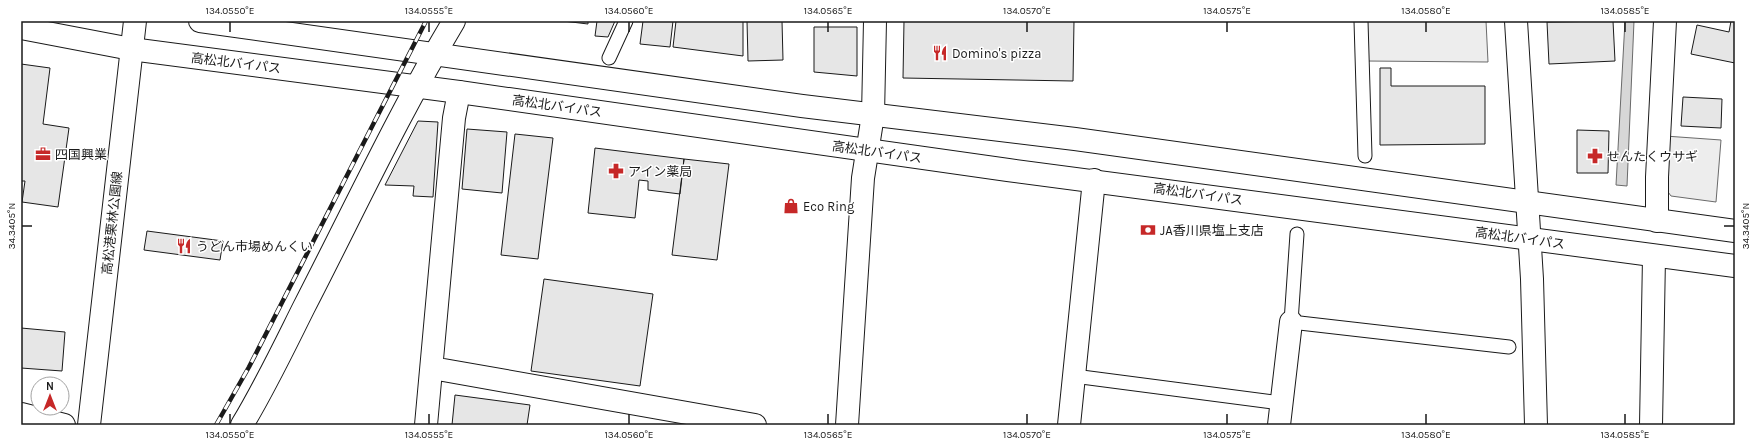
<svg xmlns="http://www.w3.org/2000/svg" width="1756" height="446" font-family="Karla,'Noto Sans JP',sans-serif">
<rect width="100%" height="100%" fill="#fff"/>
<path fill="#ededed" stroke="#6a6a6a" d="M1365,21H1486L1488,62L1366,61Z
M1665,136L1721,140L1716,202L1671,196L1663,185Z"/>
<path fill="#d7d7d7" stroke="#6a6a6a" d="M1625,21H1634L1627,186L1616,185Z"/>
<path fill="#e6e6e6" stroke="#1a1a1a" d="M563,21H588V24Z
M597,21H615L608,37L595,36Z
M643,21H673L670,47L640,44Z
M676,21H743V56L673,47Z
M747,21H782L783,60L748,61Z
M904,21H1074L1073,81L903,78Z
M1613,21L1615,61L1549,64L1547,22Z
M1731,21H1735V63L1691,54L1697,25L1729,32Z
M814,27H857V76L814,72Z
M21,64L50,68L43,124L69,128L58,207L22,202L25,181H21Z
M1380,68H1391V86H1485V144L1380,145Z
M1683,97L1722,99L1721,128L1681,126Z
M418,121L438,122L433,197L413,196L414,186L385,185Z
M467,129L507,132L502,193L462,189Z
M1577,130L1609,131L1608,173H1577Z
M515,134L553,138L538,259L501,255Z
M595,148L684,159L680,194L648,190V181L639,180L635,218L588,213Z
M684,159L729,164L717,260L672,255Z
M147,231L223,241L220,260L144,250Z
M544,279L653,294L640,386L531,371Z
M21,328L65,332L62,371L21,368Z
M455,395L530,405L527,425H452Z"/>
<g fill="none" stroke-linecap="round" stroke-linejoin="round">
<g stroke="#1a1a1a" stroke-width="15">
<path id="service" d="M1361,21L1365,156
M609,58L626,21
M1297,234L1291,322L1509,347
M1074,376L1281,403"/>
</g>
<g stroke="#1a1a1a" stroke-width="24">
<path id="minor" d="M432,368L755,425
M21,414L64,425
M242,425C265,387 284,347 304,307C353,212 399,113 454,21
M426,425L454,118L459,92
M847,425L863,178L873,115L875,21
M1069,425L1094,180
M1279,425L1291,322"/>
</g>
<g stroke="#1a1a1a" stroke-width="24">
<path id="tertiary" d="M1516,21L1532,279L1536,425
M1657,221V177L1665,21
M1651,425L1654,257"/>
</g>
<g stroke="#1a1a1a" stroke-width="24">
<path id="secondary" d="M89,425L135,21"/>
</g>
<g stroke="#1a1a1a" stroke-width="24">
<path id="trunk" d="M200,21L802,106L1075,139L1735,231
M21,28L131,49L459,92L1008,170L1735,266"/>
</g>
<use href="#service" stroke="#fff" stroke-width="13"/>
<use href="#minor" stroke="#fff" stroke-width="22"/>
<use href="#tertiary" stroke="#fff" stroke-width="22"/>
<use href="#secondary" stroke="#fff" stroke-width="22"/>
<use href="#trunk" stroke="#fff" stroke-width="22"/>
<g stroke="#1a1a1a" stroke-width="4.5">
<path id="rail" d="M216,425L249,367L426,21"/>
</g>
<use href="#rail" stroke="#fff" stroke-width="3" stroke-dasharray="9" stroke-linecap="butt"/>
</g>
<path fill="none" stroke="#1a1a1a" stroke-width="1.5" d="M230,22V32M429,22V32M629,22V32M828,22V32M1027,22V32M1227,22V32M1426,22V32M1625,22V32M22,226H32M1724,226H1734M230,414V424M429,414V424M629,414V424M828,414V424M1027,414V424M1227,414V424M1426,414V424M1625,414V424"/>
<defs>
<g id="restaurant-bare" transform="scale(1.2)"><path d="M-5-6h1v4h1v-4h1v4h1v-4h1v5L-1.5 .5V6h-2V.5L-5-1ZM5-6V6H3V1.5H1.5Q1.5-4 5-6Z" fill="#c62828" stroke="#fff" stroke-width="2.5" paint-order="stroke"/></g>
<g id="office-bare" transform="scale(1.2)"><path d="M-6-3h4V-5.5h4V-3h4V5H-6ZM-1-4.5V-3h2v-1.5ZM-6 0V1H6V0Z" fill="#c62828" stroke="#fff" stroke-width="2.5" paint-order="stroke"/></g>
<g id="pharmacy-bare" transform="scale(1.2)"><path d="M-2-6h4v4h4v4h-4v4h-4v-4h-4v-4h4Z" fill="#c62828" stroke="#fff" stroke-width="2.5" paint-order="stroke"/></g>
<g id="shop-bare" transform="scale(1.2)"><path d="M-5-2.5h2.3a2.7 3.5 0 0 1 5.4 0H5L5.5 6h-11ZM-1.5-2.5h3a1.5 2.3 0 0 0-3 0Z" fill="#c62828" stroke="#fff" stroke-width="2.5" paint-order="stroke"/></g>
<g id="bank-bare" transform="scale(1.2)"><path d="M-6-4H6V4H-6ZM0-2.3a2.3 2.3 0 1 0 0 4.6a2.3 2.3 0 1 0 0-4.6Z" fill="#c62828" stroke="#fff" stroke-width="2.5" paint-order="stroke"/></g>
</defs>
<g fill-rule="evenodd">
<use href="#restaurant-bare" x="940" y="53"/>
<use href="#office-bare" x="43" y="154"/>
<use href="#pharmacy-bare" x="1595" y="156"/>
<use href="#pharmacy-bare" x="616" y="171"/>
<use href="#shop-bare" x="791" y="206"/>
<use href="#bank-bare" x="1148" y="230"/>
<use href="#restaurant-bare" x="184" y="246"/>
</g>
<g text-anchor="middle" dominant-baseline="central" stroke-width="3" stroke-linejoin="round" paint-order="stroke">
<g font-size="13" fill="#1a1a1a" stroke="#fff" text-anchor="start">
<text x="952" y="53">Domino's pizza</text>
<text x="55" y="154">四国興業</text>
<text x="1607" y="156">せんたくウサギ</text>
<text x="628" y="171">アイン薬局</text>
<text x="803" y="206">Eco Ring</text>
<text x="1160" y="230">JA香川県塩上支店</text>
<text x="196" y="246">うどん市場めんくい</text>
</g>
<g font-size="13" fill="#1a1a1a" stroke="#fff">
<text transform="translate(236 63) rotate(7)">高松北バイパス</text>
<text transform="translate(557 106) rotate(8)">高松北バイパス</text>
<text transform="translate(877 152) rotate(8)">高松北バイパス</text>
<text transform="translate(1198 194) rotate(8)">高松北バイパス</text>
<text transform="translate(112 223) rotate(-84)">高松港栗林公園線</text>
<text transform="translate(1520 238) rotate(8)">高松北バイパス</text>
</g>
</g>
<rect width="1756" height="446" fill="none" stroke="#ffffff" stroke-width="44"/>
<g transform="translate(50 396)"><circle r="19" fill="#ffffff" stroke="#a3a3a3"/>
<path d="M0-3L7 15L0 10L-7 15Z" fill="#c62828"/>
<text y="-6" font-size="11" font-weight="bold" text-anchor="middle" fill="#1a1a1a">N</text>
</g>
<rect x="22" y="22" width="1712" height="402" fill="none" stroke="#1a1a1a" stroke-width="1.5"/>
<g font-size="10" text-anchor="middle" fill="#1a1a1a">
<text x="230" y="14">134.0550°E</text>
<text x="429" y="14">134.0555°E</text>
<text x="629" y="14">134.0560°E</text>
<text x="828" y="14">134.0565°E</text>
<text x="1027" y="14">134.0570°E</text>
<text x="1227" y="14">134.0575°E</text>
<text x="1426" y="14">134.0580°E</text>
<text x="1625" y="14">134.0585°E</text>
<text transform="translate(11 226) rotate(-90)" y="4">34.3405°N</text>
<text transform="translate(1745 226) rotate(-90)" y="4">34.3405°N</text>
<text x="230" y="438">134.0550°E</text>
<text x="429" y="438">134.0555°E</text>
<text x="629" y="438">134.0560°E</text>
<text x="828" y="438">134.0565°E</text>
<text x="1027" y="438">134.0570°E</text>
<text x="1227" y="438">134.0575°E</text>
<text x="1426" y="438">134.0580°E</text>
<text x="1625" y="438">134.0585°E</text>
</g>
</svg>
